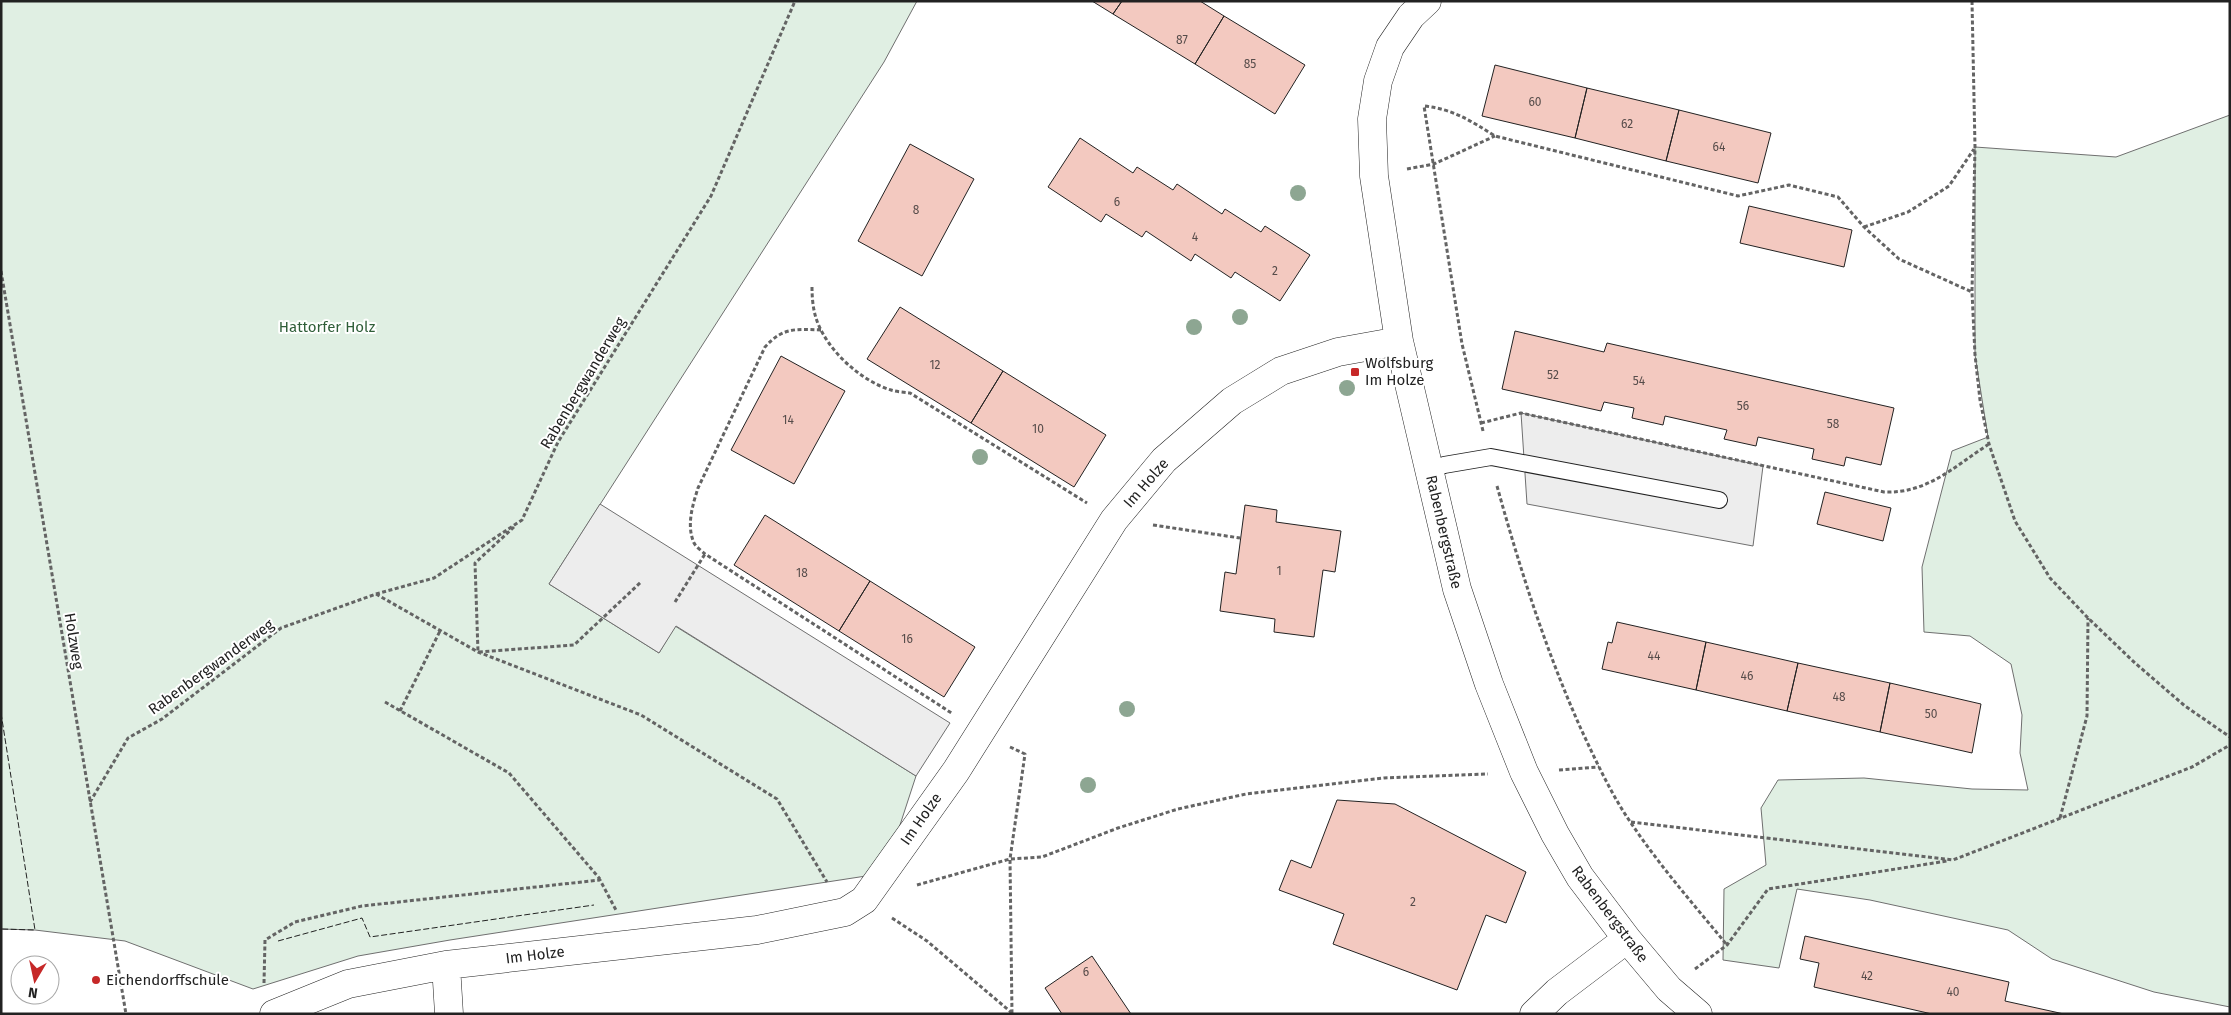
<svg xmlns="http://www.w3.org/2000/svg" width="2231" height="1015" font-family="'Fira Sans',sans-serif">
<rect width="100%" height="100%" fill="#fff"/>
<path fill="#e0efe3" stroke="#6f6f6f" d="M1,1H917L884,62L549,584L659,653L675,626L916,776L899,828L866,876L450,940L358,956L253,989L125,941L35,930L1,929Z
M2230,115V1007L2154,992L2052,959L2008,930L1870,900L1797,889L1779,968L1723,960L1724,889L1766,865L1761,808L1778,780L1864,778L1972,789L2028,790L2020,753L2022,715L2011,664L1970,636L1924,632L1922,567L1952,451L1988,437L1975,355V147L2116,157Z"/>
<path fill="#ededed" stroke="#6f6f6f" d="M1521,413L1763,466L1753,546L1527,504Z
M600,504L950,723L916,776L676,626L659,653L549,584Z"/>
<path fill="#f3c9c0" stroke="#222" d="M1092,1H1122L1113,14Z
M1122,1H1200L1224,16L1195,64L1113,14Z
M1224,16L1305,65L1275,114L1195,64Z
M1495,65L1587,88L1575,138L1482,116Z
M1587,88L1679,110L1666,161L1575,138Z
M1679,110L1771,133L1758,183L1666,161Z
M1080,138L1133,173L1137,167L1173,190L1177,184L1222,214L1225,209L1261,232L1265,226L1310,255L1280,301L1235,272L1231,278L1195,254L1191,261L1146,231L1142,237L1106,214L1101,222L1048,187Z
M910,144L974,179L922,276L858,241Z
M1749,206L1852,230L1844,267L1740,243Z
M900,307L1003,371L971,423L867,359Z
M1515,331L1604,352L1607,343L1894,408L1881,465L1846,457L1844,466L1812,459L1814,449L1758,437L1756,446L1724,439L1727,430L1665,416L1663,425L1632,418L1634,408L1604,402L1601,411L1502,389Z
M781,356L845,391L794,484L731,450Z
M1003,371L1106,435L1074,487L971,423Z
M1825,492L1891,508L1883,541L1817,524Z
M1245,505L1277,510L1276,522L1341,531L1335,572L1323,570L1314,637L1274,632L1275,619L1220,611L1225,572L1236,574Z
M765,515L870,581L839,631L734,565Z
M870,581L975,647L944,697L839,631Z
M1617,622L1706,642L1696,690L1602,669L1608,642L1612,643Z
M1706,642L1798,663L1787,711L1696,690Z
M1798,663L1890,683L1880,732L1787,711Z
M1890,683L1981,704L1972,753L1880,732Z
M1337,800L1395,804L1526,872L1506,923L1486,915L1457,990L1333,944L1344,914L1279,890L1291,860L1311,868Z
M1805,936L2009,982L2005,1001L2064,1014H1932L1814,987L1819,963L1800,959Z
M1092,956L1131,1014H1062L1045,988Z"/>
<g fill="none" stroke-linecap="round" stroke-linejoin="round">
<g stroke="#222" stroke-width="18">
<path id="lane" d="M1430,470L1444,465L1491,457L1719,500"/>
</g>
<g stroke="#222" stroke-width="29">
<path id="street" d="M1427,1L1411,16L1390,47L1378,81L1372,119L1374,176L1399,341L1457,589L1489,684L1524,772L1555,834L1580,877L1627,939L1669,989L1698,1014
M446,965L449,1014
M274,1014L348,984L446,965L757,930L845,912L864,900L956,771L1114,520L1164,460L1232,401L1281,371L1338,352L1399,341
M1534,1014L1557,992L1627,939"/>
</g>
<path stroke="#646464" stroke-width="3" stroke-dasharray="4 2.5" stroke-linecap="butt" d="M1972,1L1975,147L1972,292L1975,355L1980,400L1989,444L2015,521L2050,578L2088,618L2135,663L2185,706L2230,737
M1407,169L1434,164L1495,136
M1864,227L1908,212L1949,186L1974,149
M1,271L126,1014
M812,287C812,298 813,310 817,321C828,351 861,381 891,390C897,392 904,392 910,393L1087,503
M821,330C796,329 783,327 765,347L698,488C693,504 686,525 694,543C696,547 702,551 705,554L953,714
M1481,423L1521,413L1884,492C1927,494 1955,466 1989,444
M1483,431L1462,344L1424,106C1453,109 1471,121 1495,136L1738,196L1789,185L1838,197L1864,227L1899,259L1972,292
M1497,486C1520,569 1546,651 1581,729C1596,761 1611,794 1631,823C1660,866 1694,905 1727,945
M1153,525L1240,538
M514,527L475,563L478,652L574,645L641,582
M376,594L478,652L641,715L777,799L827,882
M675,602L705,554
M385,702L509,773L600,879
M400,711L440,631
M1010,747L1025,754L1010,859L1012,1014
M1559,770L1599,767
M90,802L128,738L162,719L281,628L376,594L434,578L522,520L558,442L711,196L795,1
M2060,818L2087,716L2088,618
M1631,822L1953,860L2192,767L2230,745
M917,885L1010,859L1042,857L1118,828L1178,809L1246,794L1384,778L1488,774
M892,918L927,941L1012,1013
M1695,969L1727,945L1768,889L1947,861
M264,983L265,940L295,922L362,906L600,880L617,912"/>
<use href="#lane" stroke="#fff" stroke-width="16"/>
<use href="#street" stroke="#fff" stroke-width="28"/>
<path stroke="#222" stroke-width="1" stroke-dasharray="6 2.5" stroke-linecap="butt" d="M1,713L35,930L1,929
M278,941L362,918L370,937L594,905"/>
</g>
<g fill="#8da692">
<circle cx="1298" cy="193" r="8"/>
<circle cx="1240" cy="317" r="8"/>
<circle cx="1194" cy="327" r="8"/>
<circle cx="1347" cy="388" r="8"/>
<circle cx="980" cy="457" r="8"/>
<circle cx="1127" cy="709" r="8"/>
<circle cx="1088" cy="785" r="8"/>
</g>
<g fill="#c62828" stroke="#fff" stroke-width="2">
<rect x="1350" y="367" width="10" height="10" rx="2.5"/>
<circle cx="96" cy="980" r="5"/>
</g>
<g text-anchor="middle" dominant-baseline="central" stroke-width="4" stroke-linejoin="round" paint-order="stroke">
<g font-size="12" fill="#564c4a">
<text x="1182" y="40">87</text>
<text x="1250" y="64">85</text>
<text x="1535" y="102">60</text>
<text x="1627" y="124">62</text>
<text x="1719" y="147">64</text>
<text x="1117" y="202">6</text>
<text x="916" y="210">8</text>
<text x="1195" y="237">4</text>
<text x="1275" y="271">2</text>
<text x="935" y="365">12</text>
<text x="1553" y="375">52</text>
<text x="1639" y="381">54</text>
<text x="1743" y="406">56</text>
<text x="788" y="420">14</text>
<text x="1833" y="424">58</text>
<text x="1038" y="429">10</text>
<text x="1279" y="571">1</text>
<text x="802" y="573">18</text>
<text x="907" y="639">16</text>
<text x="1654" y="656">44</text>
<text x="1747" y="676">46</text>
<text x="1839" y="697">48</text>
<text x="1931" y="714">50</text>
<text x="1413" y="902">2</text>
<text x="1086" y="972">6</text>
<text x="1867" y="976">42</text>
<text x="1953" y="992">40</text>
</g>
<g font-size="15" fill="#2f5e38" stroke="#fff">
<text x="327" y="327">Hattorfer Holz</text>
</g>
<g font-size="15" fill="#222" stroke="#fff" text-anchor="start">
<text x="1365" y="363">Wolfsburg<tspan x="1365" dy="17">Im Holze</tspan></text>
<text x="106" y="980">Eichendorffschule</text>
</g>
<g font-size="15" fill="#222" stroke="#fff">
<text transform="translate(583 383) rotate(-59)">Rabenbergwanderweg</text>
<text transform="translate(1146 483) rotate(-49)">Im Holze</text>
<text transform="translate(1444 532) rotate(77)">Rabenbergstraße</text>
<text transform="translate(74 641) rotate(81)">Holzweg</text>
<text transform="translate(211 667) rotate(-36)">Rabenbergwanderweg</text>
<text transform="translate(921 819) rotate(-55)">Im Holze</text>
<text transform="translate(1610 914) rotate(53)">Rabenbergstraße</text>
<text transform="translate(535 955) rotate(-7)">Im Holze</text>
</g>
</g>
<rect width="2231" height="1015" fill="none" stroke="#222222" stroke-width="5"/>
<g transform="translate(35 980) rotate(189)"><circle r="24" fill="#ffffff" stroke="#a7a7a7"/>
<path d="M0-4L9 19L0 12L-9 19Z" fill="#c62828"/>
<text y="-8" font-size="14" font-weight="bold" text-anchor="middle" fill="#222222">N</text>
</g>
</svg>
